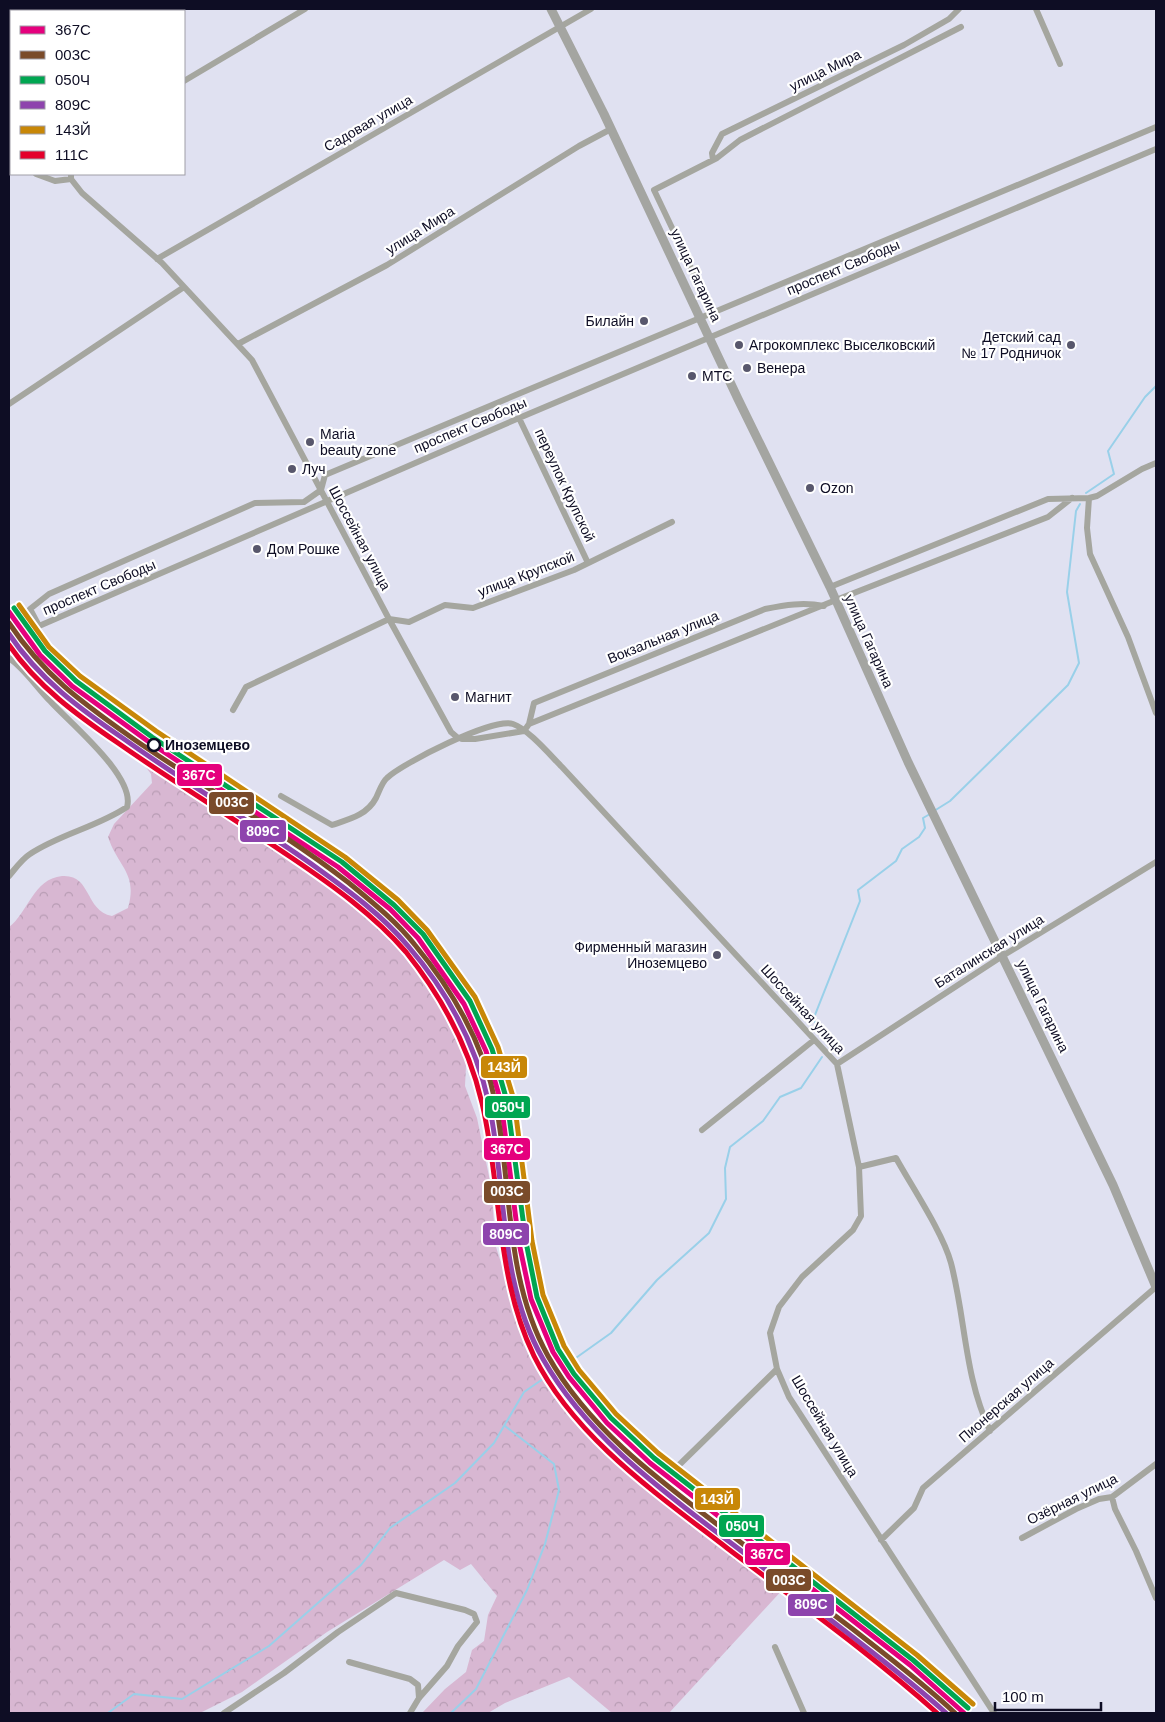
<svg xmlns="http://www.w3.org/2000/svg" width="1165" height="1722" font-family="Arial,sans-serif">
<defs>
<pattern id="forest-crowns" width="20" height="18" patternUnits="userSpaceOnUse" patternTransform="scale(1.25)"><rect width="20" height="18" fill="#d8b7d2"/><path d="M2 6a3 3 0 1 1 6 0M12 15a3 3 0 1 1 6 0" fill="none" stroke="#b89cb4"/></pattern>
</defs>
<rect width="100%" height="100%" fill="#e0e1f1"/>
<path fill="url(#forest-crowns)" d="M145,758H149L218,807L288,848L372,906L398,928L422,954L442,987L467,1046L465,1086L477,1118L491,1186L496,1247L519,1319L548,1367L578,1406L644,1472L709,1528L745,1556L778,1575L785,1587L669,1713H612L569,1677L505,1703L488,1713H422L445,1689L466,1672L472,1650L484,1641L488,1615L497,1596L471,1564L460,1570L444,1560L327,1632L242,1692L200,1713H9V927C28,913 33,879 62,876C92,874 84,910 112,916L128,908C138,873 118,867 108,837L114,824L152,783L151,774L142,762Z"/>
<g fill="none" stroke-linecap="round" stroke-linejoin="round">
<path stroke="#99d0e9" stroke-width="2" d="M1086,493L1114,474L1108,451L1145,397L1156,386
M934,811L950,801L1068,685L1079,663L1067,592L1076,511L1080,504
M832,1050L839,1045L813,1020L860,901L858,890L896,861L902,849L919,837L925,828L923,818L930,814
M573,1360L611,1333L657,1280L709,1233L726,1199L725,1168L730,1147L763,1121L780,1097L801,1088L822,1057
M108,1713L134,1694L182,1699L269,1646L361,1565L390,1528L455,1483L494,1443L524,1392L556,1370
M451,1713L476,1689L527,1590L545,1544L559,1490L554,1464L505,1426"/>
<path stroke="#a5a69f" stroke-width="6" d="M23,9L24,11
M1036,9L1060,64
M49,11L53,9
M184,81L305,9
M1156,127L325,475L321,490L304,502L255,503L49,594L30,609L39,626L519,418L1156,149
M713,160L712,153L722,134L904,45L949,19L959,9
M9,164L11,165
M36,174L55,181L71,179
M71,174V179L82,193L162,263L252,360L389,619L451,732L458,738
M157,259L591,9
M712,312L654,190L717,158L740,140L961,27
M238,344L387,265L579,146L611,129
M9,404L184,287
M519,418L588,563
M1089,498L1087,528L1090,554L1128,637L1156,713
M830,587L1048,499L1089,498L1097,496L1142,469L1156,463
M9,658C25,669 37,688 51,702C70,723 136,777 127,807C97,827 60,834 30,854C22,859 15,869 9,876
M233,710L246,687L389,619L409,622L445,605L473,608L574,570L672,522
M529,724L836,600L1048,517L1072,498
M462,739H475L524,731L529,724L534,703L765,609C785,605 803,602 824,606
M281,796L332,825C350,819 367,815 376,798C379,792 382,782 387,778C403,763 493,717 513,724C528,729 550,755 562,767L837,1064L859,1167L861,1216L853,1230L802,1277L779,1307L770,1333L777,1369L789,1397L994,1713
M837,1064L1004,955L1156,862
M702,1130L814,1040
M859,1167L896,1158C912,1187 943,1233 951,1263C966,1321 964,1375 990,1431
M676,1468L777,1369
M1112,1497L1115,1509L1136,1551L1156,1598
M1022,1538L1076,1509L1099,1499L1112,1497L1156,1464
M881,1540L914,1508L923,1488L1156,1287
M775,1647L804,1713
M349,1662L410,1679L418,1685L419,1698
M224,1713L284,1673L338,1632L396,1593L465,1610L474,1614L477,1622L458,1646L447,1666L419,1698L410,1713"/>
<path stroke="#a4a5a1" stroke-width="9" d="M551,9L604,114L738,399L830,587L908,762L1113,1185L1156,1287"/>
<g stroke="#fff" stroke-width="9">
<path id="rail-1" d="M9,612L40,655L72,686L149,742L338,867L390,909L418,938L464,1004L486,1051L501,1102L519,1243L531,1299L553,1352L569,1377L607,1423L650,1463L910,1665L964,1713"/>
</g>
<g stroke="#fff" stroke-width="9">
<path id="rail-2" d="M9,623C45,677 83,703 135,740C206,789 281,830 349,883C372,902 396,921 415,945C454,992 484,1045 496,1105C512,1189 505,1279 548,1356C590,1431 663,1483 730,1534C770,1565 810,1597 850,1627C886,1655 922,1682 955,1713"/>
</g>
<g stroke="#fff" stroke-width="9">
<path id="rail-3" d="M14,608L45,651L76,681L152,737L342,862L394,905L423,934L470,1001L492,1049L507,1101L526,1242L537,1297L558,1349L574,1374L611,1418L654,1458L913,1660L968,1708"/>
</g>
<g stroke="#fff" stroke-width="9">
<path id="rail-4" d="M9,634C39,679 80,709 124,739C187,784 254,823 317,868C349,891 382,915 408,946C447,991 476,1045 489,1104C507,1189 498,1281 543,1359C585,1433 656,1486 723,1537C763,1567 802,1598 841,1628C877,1656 913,1683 946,1713"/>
</g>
<g stroke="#fff" stroke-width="9">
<path id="rail-5" d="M19,605L49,647L80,676L156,731L345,857L398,900L427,930L475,997L498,1047L514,1100L532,1241L543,1295L564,1346L579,1370L616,1414L658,1453L917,1655L973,1704"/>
</g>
<g stroke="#fff" stroke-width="9">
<path id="rail-6" d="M9,645C38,687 77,715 118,743C175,783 235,819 292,858C332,885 374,915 406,952C442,997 469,1047 482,1103C502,1188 495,1275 534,1356C574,1437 657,1494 727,1548C798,1602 871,1654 937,1713"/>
</g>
<use href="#rail-1" stroke="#e5007d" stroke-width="5"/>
<use href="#rail-2" stroke="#7a4b2a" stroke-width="5"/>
<use href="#rail-3" stroke="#00a651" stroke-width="5"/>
<use href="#rail-4" stroke="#8e44ad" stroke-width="5"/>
<use href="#rail-5" stroke="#c88707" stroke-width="5"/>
<use href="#rail-6" stroke="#e4002b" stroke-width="5"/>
</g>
<g fill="#58576c" stroke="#fff" stroke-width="2">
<circle cx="644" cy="321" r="5"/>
<circle cx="739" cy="345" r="5"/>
<circle cx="1071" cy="345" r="5"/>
<circle cx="747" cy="368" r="5"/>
<circle cx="692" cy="376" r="5"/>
<circle cx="310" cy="442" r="5"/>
<circle cx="292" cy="469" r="5"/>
<circle cx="810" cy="488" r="5"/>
<circle cx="257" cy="549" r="5"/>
<circle cx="455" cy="697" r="5"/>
<circle cx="717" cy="955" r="5"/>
</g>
<circle fill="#fff" stroke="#0e0d24" stroke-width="2.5" cx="154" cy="745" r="6"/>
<g text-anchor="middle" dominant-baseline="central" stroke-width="4.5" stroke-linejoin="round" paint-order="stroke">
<g font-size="14" fill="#0e0d24" stroke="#fff">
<text transform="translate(825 70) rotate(-26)">улица Мира</text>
<text transform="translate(368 123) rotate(-30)">Садовая улица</text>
<text transform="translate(420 230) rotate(-32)">улица Мира</text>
<text transform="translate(843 267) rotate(-23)">проспект Свободы</text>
<text transform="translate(696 275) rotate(65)">улица Гагарина</text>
<text transform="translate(470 425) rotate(-23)">проспект Свободы</text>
<text transform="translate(565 485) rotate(65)">переулок Крупской</text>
<text transform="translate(360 538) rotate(62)">Шоссейная улица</text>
<text transform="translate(526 574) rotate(-21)">улица Крупской</text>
<text transform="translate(99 587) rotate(-23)">проспект Свободы</text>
<text transform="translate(663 637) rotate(-22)">Вокзальная улица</text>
<text transform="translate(869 641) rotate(66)">улица Гагарина</text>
<text transform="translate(989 951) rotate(-32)">Баталинская улица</text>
<text transform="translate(1043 1006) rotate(64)">улица Гагарина</text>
<text transform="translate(803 1009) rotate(47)">Шоссейная улица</text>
<text transform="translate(1006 1400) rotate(-41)">Пионерская улица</text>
<text transform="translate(825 1426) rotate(59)">Шоссейная улица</text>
<text transform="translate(1072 1499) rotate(-26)">Озёрная улица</text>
</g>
<g font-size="14" fill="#0e0d24" stroke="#fff" text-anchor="start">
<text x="634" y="321" text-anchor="end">Билайн</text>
<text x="1061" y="337" text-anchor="end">Детский сад<tspan x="1061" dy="16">№ 17 Родничок</tspan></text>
<text x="749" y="345">Агрокомплекс Выселковский</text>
<text x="757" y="368">Венера</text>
<text x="702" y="376">МТС</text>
<text x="320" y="434">Maria<tspan x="320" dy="16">beauty zone</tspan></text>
<text x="302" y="469">Луч</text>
<text x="820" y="488">Ozon</text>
<text x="267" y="549">Дом Рошке</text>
<text x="465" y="697">Магнит</text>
<text x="707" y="947" text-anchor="end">Фирменный магазин<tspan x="707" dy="16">Иноземцево</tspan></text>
</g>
<g font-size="14" font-weight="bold" fill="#0e0d24" stroke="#fff" text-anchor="start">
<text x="165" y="745">Иноземцево</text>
</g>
</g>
<g stroke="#fff" stroke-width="2">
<rect x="176" y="763" width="47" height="24" rx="5" fill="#e5007d"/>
<rect x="208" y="791" width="47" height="24" rx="5" fill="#7a4b2a"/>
<rect x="239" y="819" width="48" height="24" rx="5" fill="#8e44ad"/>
<rect x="480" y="1055" width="48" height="24" rx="5" fill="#c88707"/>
<rect x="484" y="1095" width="47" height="24" rx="5" fill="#00a651"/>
<rect x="483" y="1137" width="48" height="24" rx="5" fill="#e5007d"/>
<rect x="483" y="1180" width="48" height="24" rx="5" fill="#7a4b2a"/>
<rect x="482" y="1222" width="48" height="24" rx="5" fill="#8e44ad"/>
<rect x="694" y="1487" width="47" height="24" rx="5" fill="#c88707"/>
<rect x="718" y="1514" width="47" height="24" rx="5" fill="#00a651"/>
<rect x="744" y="1542" width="47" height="24" rx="5" fill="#e5007d"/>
<rect x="765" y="1568" width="47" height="24" rx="5" fill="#7a4b2a"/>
<rect x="787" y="1593" width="48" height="24" rx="5" fill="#8e44ad"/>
</g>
<g font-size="14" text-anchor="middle" font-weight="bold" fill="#fff">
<text x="199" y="780">367С</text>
<text x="232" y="807">003С</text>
<text x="263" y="836">809С</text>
<text x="504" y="1072">143Й</text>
<text x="508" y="1112">050Ч</text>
<text x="507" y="1154">367С</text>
<text x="507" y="1196">003С</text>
<text x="506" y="1239">809С</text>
<text x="717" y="1504">143Й</text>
<text x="742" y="1531">050Ч</text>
<text x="767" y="1559">367С</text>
<text x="789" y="1585">003С</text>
<text x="811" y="1609">809С</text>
</g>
<rect width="1165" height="1722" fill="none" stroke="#0e0d24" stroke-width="20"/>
<rect x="10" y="10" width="175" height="165" fill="#ffffff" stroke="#9f9ea7"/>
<rect x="20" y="26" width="25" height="8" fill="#e5007d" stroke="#9f9ea7"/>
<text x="55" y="35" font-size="15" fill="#0e0d24">367С</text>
<rect x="20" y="51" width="25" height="8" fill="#7a4b2a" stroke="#9f9ea7"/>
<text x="55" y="60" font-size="15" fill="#0e0d24">003С</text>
<rect x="20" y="76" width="25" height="8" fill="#00a651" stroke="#9f9ea7"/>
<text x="55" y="85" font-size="15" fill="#0e0d24">050Ч</text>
<rect x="20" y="101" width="25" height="8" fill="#8e44ad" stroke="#9f9ea7"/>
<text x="55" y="110" font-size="15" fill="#0e0d24">809С</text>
<rect x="20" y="126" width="25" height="8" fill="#c88707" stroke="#9f9ea7"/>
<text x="55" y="135" font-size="15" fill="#0e0d24">143Й</text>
<rect x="20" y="151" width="25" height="8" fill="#e4002b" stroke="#9f9ea7"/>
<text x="55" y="160" font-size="15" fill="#0e0d24">111С</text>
<path d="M995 1702v8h106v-8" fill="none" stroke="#0e0d24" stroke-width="2.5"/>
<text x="1002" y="1702" font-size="15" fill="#0e0d24" stroke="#ffffff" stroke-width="4" paint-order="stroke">100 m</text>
</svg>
